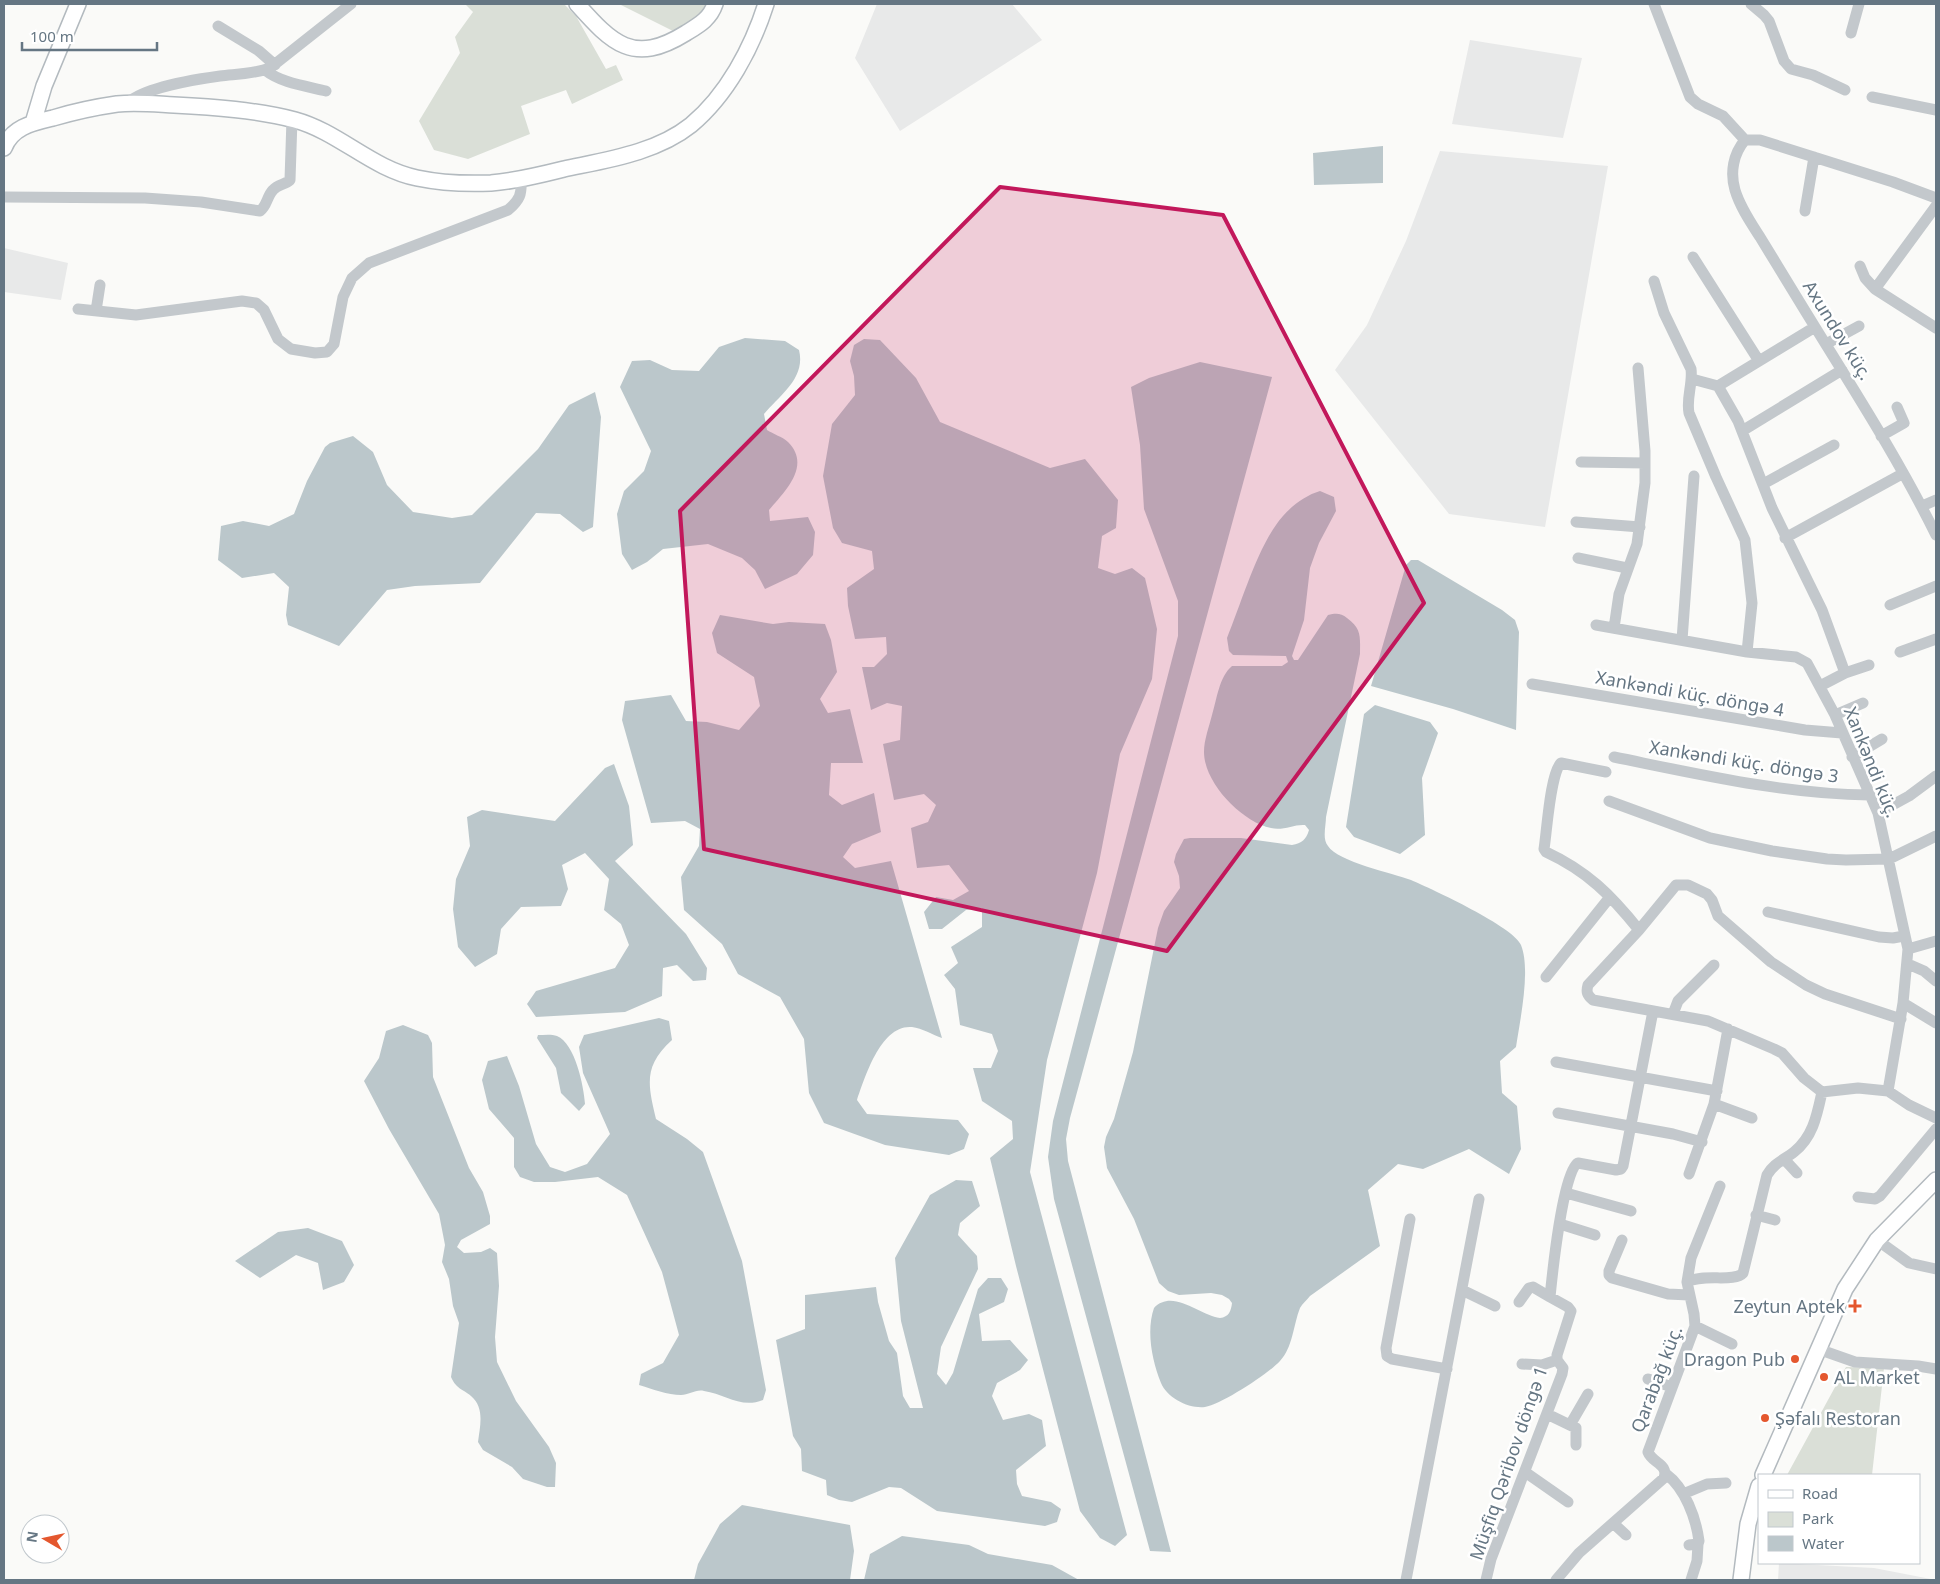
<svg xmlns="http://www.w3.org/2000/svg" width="1940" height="1584" font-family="'Noto Sans',sans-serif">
<rect width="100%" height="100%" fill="#fafaf8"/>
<path fill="#e8e9e9" d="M877,4H1012L1042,40L900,131L855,58Z
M1470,40L1582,58L1563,138L1452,124Z
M1440,151L1608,166L1545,527L1449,514L1335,370L1367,325L1406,241Z
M4,248L68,263L61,300L4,292Z
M1779,1563L1874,1568L1936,1580H1778Z"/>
<path fill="#dadfd7" d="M465,4H564L576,16L606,69L616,65L623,80L572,104L566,90L521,106L530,134L468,159L434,150L419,121L460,53L455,37L473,12Z
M619,4H709L706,10L675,32Z
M1846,1367L1884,1368L1872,1475H1787Z"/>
<path fill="#bbc7cb" d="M1383,146V183L1314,185L1313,153Z
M745,338L785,341L799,350C806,378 780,395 764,414L767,430C773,434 783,437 788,442C812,466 784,492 769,510L770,521L808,517L815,532L813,555L797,574L765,589L755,570L742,558L708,544L663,549L647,562L632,570L622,554L617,514L624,491L644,471L651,451L620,387L632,361L650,360L672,370L699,371L719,347Z
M864,339L880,340L916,378L940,422L1050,468L1085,459L1118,500L1116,528L1102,536L1098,568L1115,574L1132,568L1145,578L1157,629L1152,679L1120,754L1097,873L1047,1060L1030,1172L1127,1535L1115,1546L1100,1538L1080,1511L1016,1266L990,1158L1013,1139L1012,1121L982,1101L973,1068H991L998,1051L992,1034L960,1025L955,989L944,975L958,963L951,947L982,927V908L966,910L942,929H929L924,912L936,897L953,900L969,891L949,865L917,868L911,828L928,822L936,805L924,794L894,800L883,744L900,740L902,706L887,703L871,710L862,667H874L887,654L886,637L855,639L848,606L847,588L874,569L872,551L842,543L833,528L823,476L832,424L855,395L854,376L850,361L854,345Z
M1200,362L1272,377L1070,1118L1066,1139L1068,1161L1171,1552L1150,1551L1054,1199L1048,1157L1053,1121L1178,636V601L1144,509L1140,445L1131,387L1149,378Z
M595,392L601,417L593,527L583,532L560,514L536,513L480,583L415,586L387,590L339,646L288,625L286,615L289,587L274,573L242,578L218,560L221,526L243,521L269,526L294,514L307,481L325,447L330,443L353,436L373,452L387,485L413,512L452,518L472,515L538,449L569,405Z
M1320,491L1334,497L1336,511L1319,543L1310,568L1304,620L1292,656L1294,660H1298L1328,615C1336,613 1341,613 1347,618C1362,629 1360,637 1360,654L1326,817C1326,826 1322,839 1328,846C1338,862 1393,873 1411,880C1432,889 1514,927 1521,945C1531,970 1520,1020 1516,1047L1500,1061L1502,1093L1517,1106L1521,1149L1509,1174L1469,1149L1423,1169L1398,1164L1368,1190L1380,1246L1310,1296C1307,1300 1302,1304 1300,1308C1293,1326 1293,1347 1280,1361C1268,1374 1222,1404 1205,1407C1189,1409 1167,1398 1161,1383C1152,1361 1146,1331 1154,1308C1173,1288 1200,1316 1220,1318C1229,1317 1231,1311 1232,1303L1229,1299L1222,1295L1211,1293L1179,1295L1168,1291L1159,1283L1134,1219L1107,1168L1104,1147L1106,1137L1114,1119L1133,1052L1158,928L1164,911L1180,888L1179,876L1174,862L1176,854L1184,839L1190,838H1241L1292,845C1302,843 1306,840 1309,830L1305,825C1294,824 1283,831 1271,828C1242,822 1204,783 1204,752C1204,740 1209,727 1212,715C1217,699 1219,677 1232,666H1282L1288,662L1286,656L1233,655L1229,651L1227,638C1241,604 1255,555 1276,525C1286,510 1303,496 1320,491Z
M1411,560H1418L1502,610L1515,620L1519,632L1516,730L1453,709L1371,686L1406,565Z
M720,615L773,624L789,622L825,624L831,640L837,672L820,699L828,713L850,709L863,763H831L829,795L842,805L874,793L881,832L852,844L843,857L855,868L891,861L942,1038C933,1035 922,1028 912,1027C881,1024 865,1077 857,1100L867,1114L958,1120L969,1134L964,1149L949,1155L885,1145L824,1123L809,1093L804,1039L780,997L738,974L722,944L684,910L681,877L699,846L700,829L685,821L651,823L622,720L625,701L671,695L686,721L707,722L739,730L760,706L754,677L717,653L712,633Z
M1375,705L1430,722L1438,733L1422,778L1425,835L1400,854L1354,837L1346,827L1364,714Z
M614,764L629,806L633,845L615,861L686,934L707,968L706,980L693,981L677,965L663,968L662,996L625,1012L536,1017L527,1004L536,991L615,968L629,945L621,924L604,910L609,879L585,853L562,865L568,889L561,906L521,907L501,929L497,954L475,967L458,947L453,909L456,879L470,846L467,817L482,810L555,821L605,768Z
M659,1018L669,1021L672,1040C643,1066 648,1085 656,1119L687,1139L703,1152L742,1261L766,1390L763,1400C741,1409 725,1394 704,1391C696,1389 689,1395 681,1395C668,1395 652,1389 639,1385L641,1374L663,1363L679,1335L662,1272L627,1195L598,1177L555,1182H534L520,1177L514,1167V1138L489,1109L482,1080L488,1061L507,1056L519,1086L536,1144L550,1167L565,1172L587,1164L610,1134L583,1073L579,1047L584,1035Z
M403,1025L428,1035L432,1043L433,1077L469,1168L483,1192L490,1216V1224L461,1240L457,1247L464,1253L481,1252L490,1248L497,1253L499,1286L495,1337L497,1362L516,1401L549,1447L556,1463L555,1487H547L523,1479L512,1467L483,1450L478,1442C480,1426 485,1408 471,1396C462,1388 457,1390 451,1377L459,1323L453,1306L449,1279L442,1262L445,1245L439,1214L389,1129L364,1081L379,1058L386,1031Z
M538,1035C544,1035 552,1034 557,1036C575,1043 584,1087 585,1104L579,1111L561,1093L556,1068L537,1038Z
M956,1180L972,1181L980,1206L960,1223L958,1235L977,1256L978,1269L941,1347L937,1374L946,1385L953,1373L978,1289L988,1278H1001L1008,1289L1004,1302L979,1314L982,1341L1010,1340L1028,1360L1020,1370L997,1383L992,1396L1003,1420L1029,1414L1042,1420L1046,1446L1016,1470L1017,1484L1022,1496L1051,1502L1061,1509L1057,1522L1045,1526L937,1511L901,1488L889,1487L852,1502L839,1500L827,1495L826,1480L802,1471L801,1449L793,1436L776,1340L805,1329V1295L876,1287L878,1302L889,1341L897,1353L903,1396L910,1408H923L901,1321L895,1258L930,1195Z
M308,1228L342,1241L354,1265L344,1282L323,1290L318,1263L296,1255L260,1278L235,1261L278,1232Z
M742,1505L850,1525L854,1551L850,1580H694L698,1564L720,1524Z
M902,1536L969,1545L988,1554L1052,1565L1079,1580H864L870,1554Z"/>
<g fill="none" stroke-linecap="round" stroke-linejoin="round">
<g stroke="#b3babf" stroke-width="18">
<path id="secondary" d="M577,4C612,43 633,66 686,33C699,25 710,19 715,4
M33,123L44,86L78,4
M4,148C12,127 32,123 53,118C73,112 96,107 117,104C136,102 155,104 174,105C214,107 256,110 295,120C339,132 372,169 417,178C441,183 467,184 491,183C516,181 540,175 564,169C606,160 656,153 691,125C727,95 752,48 766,4
M1763,1475L1845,1289L1877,1240L1936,1180
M1741,1580L1748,1524L1759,1486"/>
</g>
<path stroke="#c3c8cc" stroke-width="11" d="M1654,4L1690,97L1698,104L1723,116L1745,140
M1751,4L1764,15L1769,21L1784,61L1791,69L1813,75L1845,90
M218,26L259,51L275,65
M1851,33L1859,4
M265,70C281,83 306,86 326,91
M1872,97L1936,110
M127,104C141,88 198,79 220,76C237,74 254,74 270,68L351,4
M1745,140C1733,154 1730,173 1735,190C1740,207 1751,223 1760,237C1772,257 1784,276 1796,296C1844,375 1895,452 1936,535
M1745,140H1760L1893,182L1936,198
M4,197L145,198L201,202L260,211C267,206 267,196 273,190C278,184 285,185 290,180L292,119
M1936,206L1875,289L1936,328
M1805,211L1814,157
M1693,257L1759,361
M1860,266L1865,278L1875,289
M1654,281L1664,313L1691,369C1693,384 1686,398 1689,413L1716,477L1745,540L1752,603L1747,652
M78,309L136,315L242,301L256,303L264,310L278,339L291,349L315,353L327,352L334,344L343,297L352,278L369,263L508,210C520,200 522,194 521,179
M96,311L100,285
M1826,344L1859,326
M1692,379L1718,386L1738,421L1772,508L1822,610L1845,673L1820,686
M1718,386L1815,327
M1742,431L1842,370
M1881,436L1904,423L1897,407
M1581,462L1645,463
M1763,484L1834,445
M1922,506L1936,500
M1576,522L1640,527
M1785,538L1902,474
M1578,558L1627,568
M1890,605L1936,586
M1596,625L1747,652L1796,657L1807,663L1835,715L1878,813L1908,949L1903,1003L1888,1091
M1614,628L1619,594L1637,544L1645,483V451L1638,368
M1682,640L1694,476
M1900,652L1936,639
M1845,673L1869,665
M1532,684L1805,730L1842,733
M1835,715L1863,703
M1614,757C1698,774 1784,794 1869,795
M1852,757L1882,739
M1606,772L1561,763C1550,774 1547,831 1544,849L1546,852C1587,871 1611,895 1639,930
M1609,801L1710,838L1772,851L1827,859L1846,860L1889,859L1936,836
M1878,813L1909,796L1936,776
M1768,912L1879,937L1893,938L1904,936
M1908,949L1936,941
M1908,964L1924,971L1936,981
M1546,977L1610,897
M1903,1003L1936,1023
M1673,1014L1678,1001L1714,965
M1556,1062L1717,1091
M1822,1092L1804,1078L1782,1053L1774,1049L1708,1021L1593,1000C1587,995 1586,992 1588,985L1639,930L1676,885H1688L1707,894L1712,900L1718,916L1771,962L1806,985L1825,994L1901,1019
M1714,1104L1752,1118
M1558,1113L1673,1134L1702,1142
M1784,1159L1797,1173
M1689,1174L1714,1104L1728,1029
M1566,1193L1631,1211
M1858,1197L1875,1199L1880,1196L1936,1129
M1756,1215L1775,1220
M1410,1219L1386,1348L1387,1356L1392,1359L1447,1369
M1560,1224L1595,1235
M1622,1240L1609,1271V1275L1612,1278L1668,1294L1689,1295
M1877,1240L1909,1263L1936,1269
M1687,1282L1691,1258L1720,1186
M1462,1290L1495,1306
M1519,1302L1529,1288L1533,1287L1550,1297
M1695,1326L1732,1344
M1818,1349L1855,1362L1918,1366L1936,1369
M1522,1364L1542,1365L1557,1360
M1648,1379L1672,1387
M1547,1414L1576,1428V1445
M1570,1425L1588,1394
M1525,1472L1568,1502
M1666,1474C1685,1488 1696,1518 1699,1541L1698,1544L1689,1545
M1683,1494L1707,1484L1726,1483
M1613,1523L1626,1535
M1406,1580L1479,1199
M1486,1580L1491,1559L1562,1374L1563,1368L1557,1360V1355L1571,1311L1568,1307L1550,1297C1552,1277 1563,1170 1578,1163L1616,1170L1621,1169L1623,1166L1653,1011
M1556,1580L1579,1553L1664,1478C1669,1464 1652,1463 1648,1452L1695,1326L1694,1314L1687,1282C1704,1273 1734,1283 1743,1273L1767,1175C1774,1163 1784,1160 1794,1152C1813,1137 1817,1115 1822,1092L1858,1088L1888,1091L1909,1105L1936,1118
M1691,1580L1697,1561L1698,1544"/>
<use href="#secondary" stroke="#fff" stroke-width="15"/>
</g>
<path fill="#c2185b" fill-opacity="0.2" stroke="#c2185b" stroke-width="4" stroke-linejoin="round" d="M1000,187L1223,215L1424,603L1167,951L704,849L680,511Z"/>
<g fill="#e4572e" stroke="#fff" stroke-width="2">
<path d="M1852.5 1298.5h5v5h5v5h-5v5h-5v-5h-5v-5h5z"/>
<circle cx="1795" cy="1359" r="5"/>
<circle cx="1824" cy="1377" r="5"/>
<circle cx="1765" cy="1418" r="5"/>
</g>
<g text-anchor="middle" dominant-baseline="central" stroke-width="5" stroke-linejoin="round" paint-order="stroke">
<g font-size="18" fill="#657683" stroke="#fff">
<text transform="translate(1838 330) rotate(58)">Axundov küç.</text>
<text transform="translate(1690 693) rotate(10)">Xankəndi küç. döngə 4</text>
<text transform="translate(1744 761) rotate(9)">Xankəndi küç. döngə 3</text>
<text transform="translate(1872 762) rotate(68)">Xankəndi küç.</text>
<text transform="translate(1656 1379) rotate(-69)">Qarabağ küç.</text>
<text transform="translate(1508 1463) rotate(-71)">Müşfiq Qəribov döngə 1</text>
</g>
<g font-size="18" fill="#657683" stroke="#fff" text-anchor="end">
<text x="1845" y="1306">Zeytun Aptek</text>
<text x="1785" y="1359">Dragon Pub</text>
<text x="1834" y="1377" text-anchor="start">AL Market</text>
<text x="1775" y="1418" text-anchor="start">Şəfalı Restoran</text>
</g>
</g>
<rect width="1940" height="1584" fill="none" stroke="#657683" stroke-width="10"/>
<rect x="1758" y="1474" width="162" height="90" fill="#ffffff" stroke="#c1c8cd"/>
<rect x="1768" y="1490" width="25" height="8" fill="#ffffff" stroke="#c1c8cd"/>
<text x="1802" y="1499" font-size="15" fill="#657683">Road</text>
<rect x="1768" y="1512" width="25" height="15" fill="#dadfd7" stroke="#c1c8cd"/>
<text x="1802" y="1524" font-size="15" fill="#657683">Park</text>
<rect x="1768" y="1536" width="25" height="15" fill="#bbc7cb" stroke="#c1c8cd"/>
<text x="1802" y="1549" font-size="15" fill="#657683">Water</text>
<g transform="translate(45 1539) rotate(279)"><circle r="24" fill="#ffffff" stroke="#c1c8cd"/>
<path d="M0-4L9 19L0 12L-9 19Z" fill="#e4572e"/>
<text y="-8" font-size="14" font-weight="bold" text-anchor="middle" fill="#657683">N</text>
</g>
<path d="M22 42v8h135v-8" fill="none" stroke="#657683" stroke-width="2.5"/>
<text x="30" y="42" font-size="15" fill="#657683" stroke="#ffffff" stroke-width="4" paint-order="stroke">100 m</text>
</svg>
